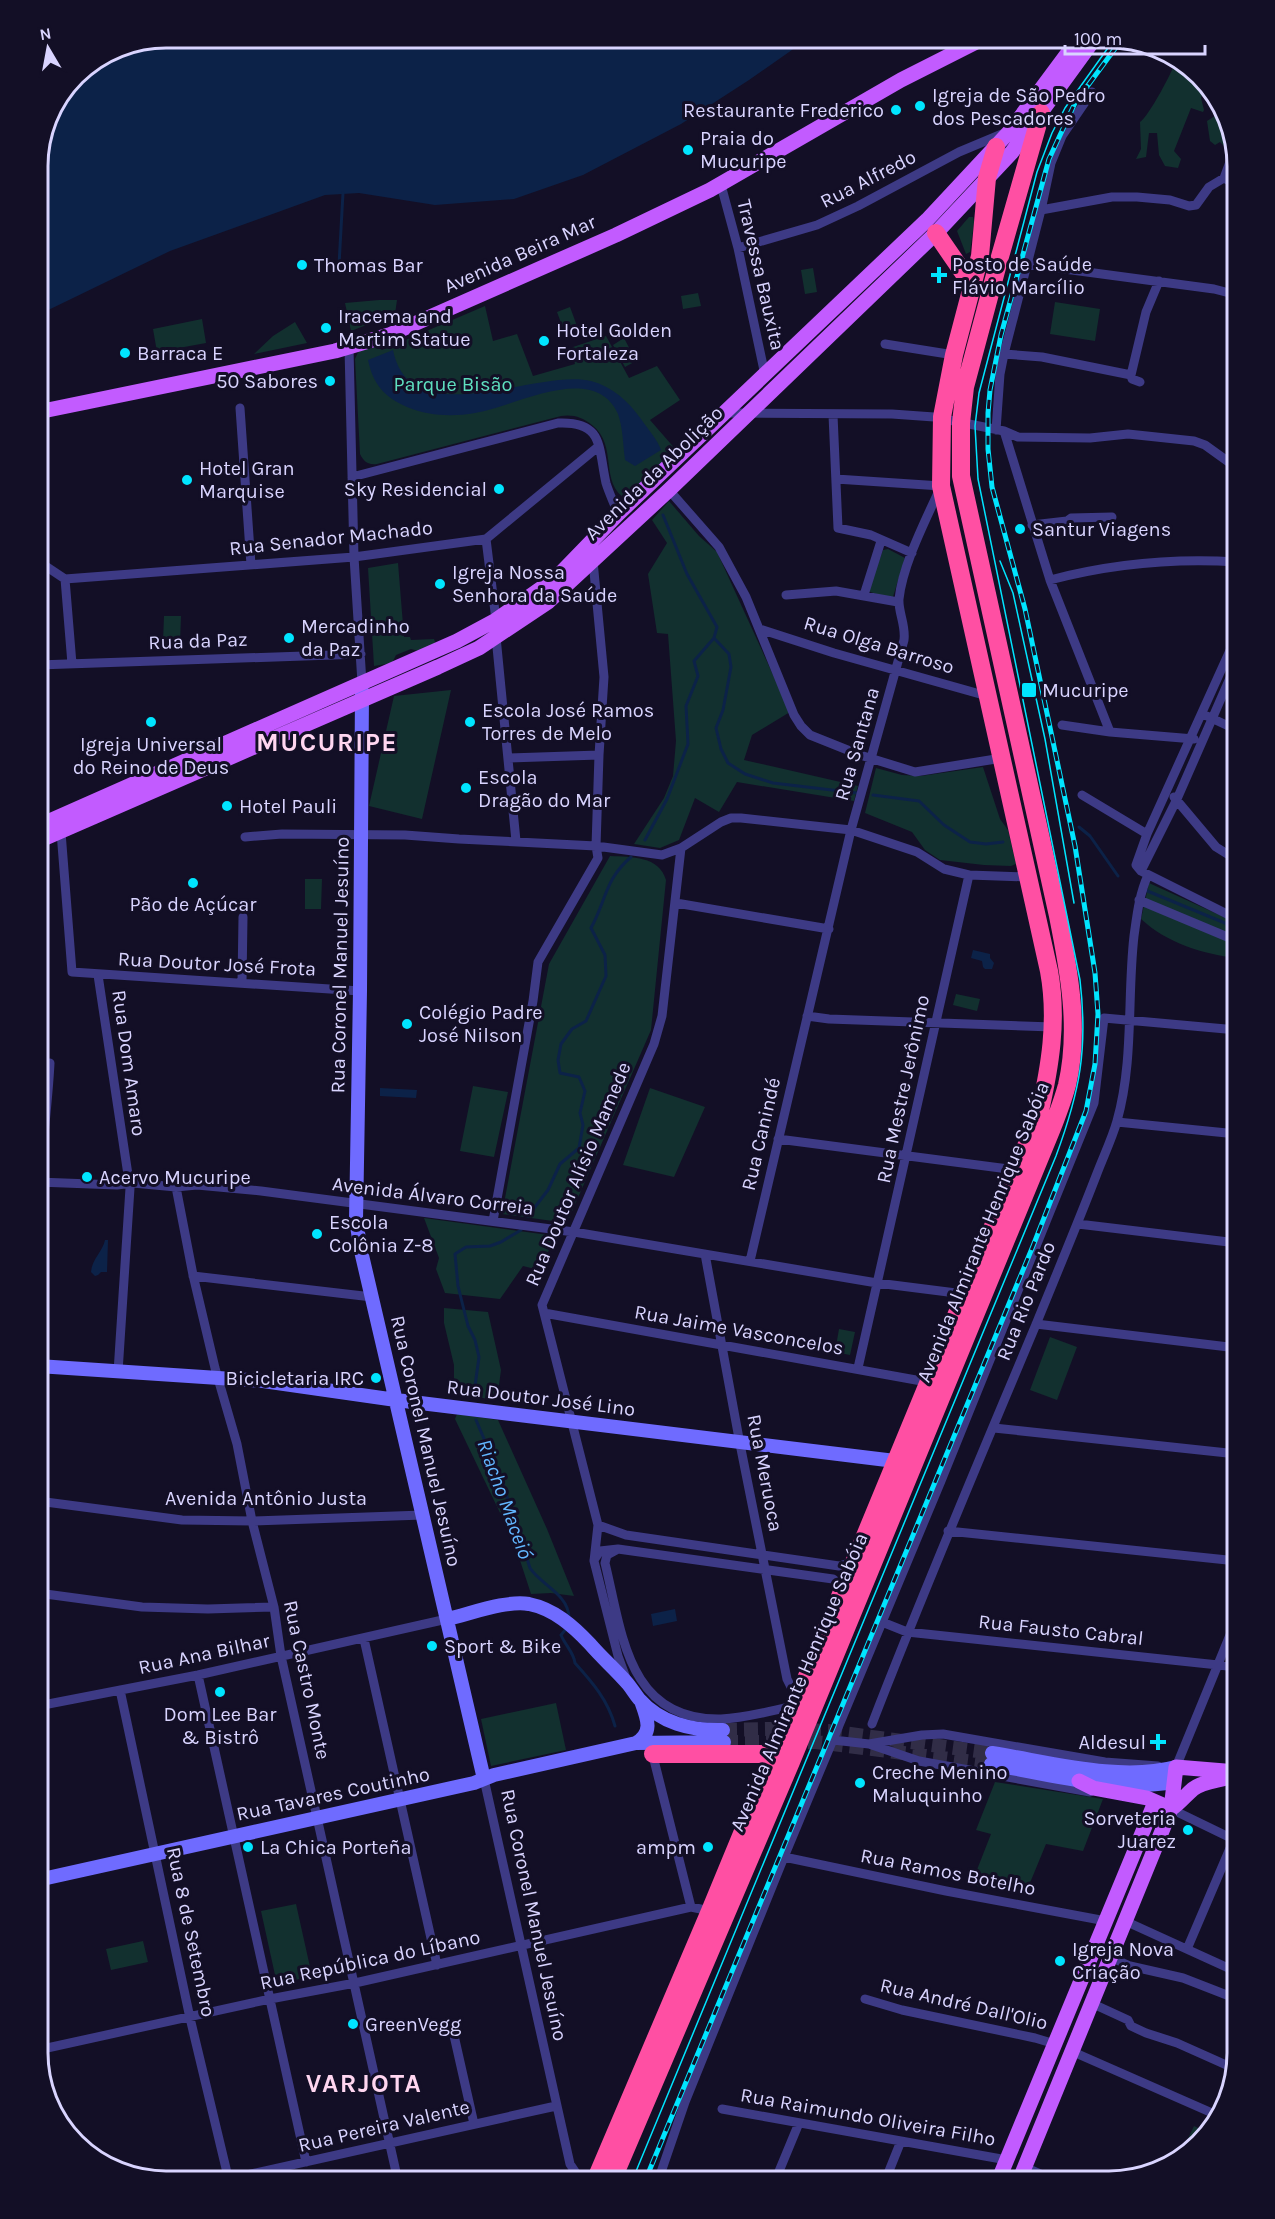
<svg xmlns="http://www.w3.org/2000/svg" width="1275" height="2219" font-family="Karla,sans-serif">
<rect width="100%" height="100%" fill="#130f26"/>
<path fill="#12302f" d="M1177,58L1181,59L1205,87L1201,98L1204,110L1203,112L1191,108L1174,151L1181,159L1178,168L1165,166L1159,155L1157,133H1149L1146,157L1136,159L1141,149L1140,122C1148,118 1174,69 1177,58Z
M1222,107L1232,141L1229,151L1220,142L1215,145L1210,141L1207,121L1215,116Z
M969,217H973L974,222L970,252L966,254L957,231Z
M813,268L817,292L805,294L801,270Z
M698,293L701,306L683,309L681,296Z
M379,300H397L395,314L351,331L345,303Z
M1055,302L1100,309L1095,341L1050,334Z
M485,306L493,341L517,334L533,376L575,364L570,348L606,336L629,378L657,366L680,400L650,420L677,451L627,500C598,483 619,446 592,425C583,417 572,414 561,416L377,464C368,465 364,462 360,454L355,359L359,350L375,345L382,350Z
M570,307L577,326L564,331L557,312Z
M202,319L206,343L157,352L153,329Z
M295,322L307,343L254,354L273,336Z
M624,338L636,361L625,367L613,345Z
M669,501L699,536L717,552L790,712L752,735L744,760L858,786L854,801L737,782L719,812L695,798L679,840L660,848L634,844L664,798L673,776L676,741L668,634L657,633L648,574L667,543L652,520Z
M888,549L905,558L892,600L868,591L883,550Z
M398,563L404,637H410L411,640L434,639L436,645L422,652L411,649L396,655L392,663L374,666L368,568Z
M164,616H181L180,643L163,642Z
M451,690L422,819L369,806L394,696Z
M983,767L1000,819L1008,830L1016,864L1011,866L984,865L940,860L925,850L912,832L865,813L876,768L902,775L921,776Z
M610,856C632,857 659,856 666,880L651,1030L567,1223L502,1214L549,964Z
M305,879H322L321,909H305Z
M1149,883L1237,923V958C1202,954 1167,943 1141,919Z
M956,994L980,999L977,1011L953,1005Z
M473,1086L508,1092L494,1157L460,1151Z
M650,1088L705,1107L674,1177L623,1165Z
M424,1218L556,1236L539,1270L523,1266L500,1299L445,1293L436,1269L439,1258Z
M444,1308L488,1312L501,1370L497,1400L454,1394V1365L444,1323Z
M839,1329L855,1332L850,1355L835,1352Z
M1050,1337L1077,1347L1057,1400L1030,1390Z
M457,1414L498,1420L547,1529L574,1596L551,1593L531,1594L514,1542L455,1419Z
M556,1703L566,1750L491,1766L481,1719Z
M995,1782L1103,1799L1083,1851L1046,1844L1025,1895L971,1885L991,1834L976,1830Z
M296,1904L312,1976L277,1984L261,1911Z
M143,1941L148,1962L111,1970L106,1949Z
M1194,2126L1207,2132L1180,2155Z"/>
<path fill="#0c2248" d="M166,38H809L749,80L681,124L583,175L514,199L435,205L359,193L325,195L170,251L38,315V158L47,116L75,75L117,47Z
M393,350C410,436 536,368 591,381C613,387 628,401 641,419C647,428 658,440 661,450L635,466L625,460C623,445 623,428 618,414C594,360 512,408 475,413C452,417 429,416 407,407C384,397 373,384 368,360Z
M973,950L990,954V958L994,963L992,969H985L983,967L982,961L971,958Z
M380,1088L417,1090L416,1098L380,1096Z
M105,1240H108L107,1272H101L98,1275L95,1276L91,1272C92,1259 103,1251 105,1240Z
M675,1609L677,1621L653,1626L651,1614Z"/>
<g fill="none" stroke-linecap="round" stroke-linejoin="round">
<path stroke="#0c2248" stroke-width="3" d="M339,265L343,193
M714,638L729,654L731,667L723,710L716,728L721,749L728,763L745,774L773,783L857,793
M873,795L919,801L944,825L970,842L986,844L1003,842
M1079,827L1090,836L1118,876
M645,840L667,799L688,744L686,706L698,676L694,661L714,638L717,627L687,574L663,515
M1145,890L1237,928
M528,1216L548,1190L560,1164L579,1148L583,1125L580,1113L585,1091L579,1077L560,1073L558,1060L561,1044L572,1029L586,1021L606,976L605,955L591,928C606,901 605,879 631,857
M474,1393L479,1357L475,1340L468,1326L458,1286L455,1254L466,1247L490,1246L501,1242L521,1230
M476,1420L502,1481L530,1568C541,1585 568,1594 569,1617
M566,1629L561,1635C565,1645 574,1653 575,1663C592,1682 608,1700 615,1726"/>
<path stroke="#312d47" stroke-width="14" stroke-dasharray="14 7" stroke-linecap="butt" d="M723,1730L770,1729L828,1731L992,1753
M724,1742H816L991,1764"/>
<path stroke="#3d3a85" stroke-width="9" d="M1224,178L1234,151
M721,185L738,248L765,375
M1041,210L1112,197H1137L1170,200L1189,206L1196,205L1209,187L1224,178L1237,185
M738,248L817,225L858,206L959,152L1002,134
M1027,264L1214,289L1237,295
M885,344L954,355
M349,348L354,557L362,683
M1004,354L1042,357L1131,375L1132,379L1140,382
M1131,375L1146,312L1159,281
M240,408L251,565
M725,413L892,414L934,417L1004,431L1018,437L1090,438L1128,434L1194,441L1205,445L1237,468
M833,415L838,528L871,535L912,553
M996,430L1000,374L1004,354L1041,210L1051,163L1062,136L1092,92
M1004,431L1050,580L1110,732
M352,477L558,423C604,421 598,447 606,483C609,493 614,503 618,514
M669,490L719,547L746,597L794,715L801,726L810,735L860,755L915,772L1002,758
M1032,525L1067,521L1071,518L1112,517
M486,539L496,620
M38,561L65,579L354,557L486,539L599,446
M65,579L72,664
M1050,580C1111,564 1174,558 1237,562
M786,595L836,591L898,602
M864,595L881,541
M760,629L834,653L980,694L988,693
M496,637L516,841
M38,665L361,654
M1207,716L1237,730
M1062,725L1110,732L1194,739
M509,758L599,755
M1082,795L1147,834
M1174,797L1216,847L1237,860
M61,832L72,972L360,991
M245,837L282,834L405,835L459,839L596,846L662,855L681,848L721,822L731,818H741L851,830L917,852L944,869L969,875
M1141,871L1177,799L1237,662
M1139,900L1237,941
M676,903L829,929
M1237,919L1141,871L1136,865L1147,834L1237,635
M98,975L130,1188L118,1372
M242,983L243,917
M807,1016L829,1019L1053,1027
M1117,1122L1237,1134
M778,1139L1016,1170
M38,1182L117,1185L133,1183L176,1187L197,1185L261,1191L574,1232L877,1283L964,1294
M41,1182C42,1142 48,1103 50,1063
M176,1187L193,1275L215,1368L237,1444L252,1521L274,1607L281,1656L398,2181
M493,1221L533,1001L538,962L598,858L596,846L599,755L604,677L593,561
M1078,1224L1237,1243
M705,1254L740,1444L787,1679L791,1687L801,1689
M750,1261L851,830L904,640C906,625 898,612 899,599C903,563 926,520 941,486L836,479
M193,1276L372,1297
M544,1313L927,1382
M1036,1324L1237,1348
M858,1368L969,875L1028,877
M994,1428L1237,1454
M38,1501L182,1520L252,1521L423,1515
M598,1525L626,1535L839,1566L853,1562
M948,1531L1237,1561
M618,1549L607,1555L605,1563C622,1632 627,1721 721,1719C746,1718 770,1711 794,1706
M594,1560L600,1551L618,1549L833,1579L843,1586
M38,1593L142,1607L208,1609L274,1607
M882,1622L907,1632L1237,1667
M364,1639L437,1965
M198,1675L306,2162
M626,1678L618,1656L594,1561L598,1525L542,1305L654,1044L662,1016L681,848
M120,1690L190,2018L229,2181
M38,1706L198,1675L447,1619
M872,1724C924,1589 981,1456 1037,1322C1057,1273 1077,1225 1096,1176C1103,1157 1112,1139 1117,1121C1134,1061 1127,997 1134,936C1137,915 1139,895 1148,875
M833,1740L869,1744L919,1761L1090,1792
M869,1744L922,1735L943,1734L1105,1762L1158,1766
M652,1752L691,1907
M1172,1767H1176L1237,1618
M484,1779L570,2164L576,2173L596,2180
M1171,1809L1237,1841
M784,1857L946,1891L1106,1921
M1125,1921L1237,1972
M1187,1949L1234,1839
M1110,1957L1130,1966L1183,1978L1237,1999
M865,1999L902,2010L1035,2038L1055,2044
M1091,2003L1128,2020L1131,2026L1146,2033L1177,2043L1233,2068
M453,2031L474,2124
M38,2050L270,1999L355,1983L691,1907L710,1911
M1071,2051L1219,2116
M722,2109L1007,2160
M1025,2167L1056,2181
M220,2181L556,2106
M658,2181L685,2102L784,1857L941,1481L1094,1103L1104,1018L1237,1030
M775,2181L799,2123
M885,2181L901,2141"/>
<path stroke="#6f6bff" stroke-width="14" d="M362,691L360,991L356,1220L361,1251L484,1779
M38,1366L263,1381L396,1400L895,1461
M447,1619C470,1614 506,1600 529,1604C554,1609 573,1626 590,1644C602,1658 616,1670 628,1684C632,1689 635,1694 639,1699C660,1723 692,1731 723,1730
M636,1743C654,1732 647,1718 641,1701
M992,1753C1050,1762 1120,1782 1176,1767
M991,1764C1051,1775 1113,1792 1174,1782
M38,1880L474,1783L494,1775L636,1743L724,1742"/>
<path stroke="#c25bff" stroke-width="15" d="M38,412L335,351L389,335L616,235L710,190L901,80L984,38
M38,826L457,641L496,620L556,578L618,514L927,220L1010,131L1079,38
M38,841L438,667L479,648L548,602L669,490L936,233L1012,152L1095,38
M1079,1781L1093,1788L1147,1798L1163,1805
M1171,1809C1180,1803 1185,1796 1193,1789C1202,1782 1215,1781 1226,1778
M998,2181L1155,1802
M1019,2181L1171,1809L1176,1767L1237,1772"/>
<path stroke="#ff4fa3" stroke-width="18" d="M936,233L971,284
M653,1754H774
M595,2181L710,1911L1039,1115C1050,1067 1058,1020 1049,971L941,486L942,417L954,355L980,256L987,178L996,147
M612,2181L791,1762L1043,1150C1052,1129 1061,1107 1067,1085C1080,1029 1069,971 1058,916L961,476V423L965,387L999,260L1041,113"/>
<path stroke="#00e5ff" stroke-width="1.5" d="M1000,561L1013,593L1045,739L1074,903
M632,2181L1056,1156C1080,1091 1088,1049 1080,980L978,479L975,426L979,393L1037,172L1052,133L1065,108L1115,38"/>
<g stroke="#00e5ff" stroke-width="5">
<path id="rail" d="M645,2181L1033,1246L1086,1111L1095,1064L1098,1014L1095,973L1075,846L1025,609L992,487L988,449V413L990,390L1001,335L1049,159L1075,103L1122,39"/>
</g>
<use href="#rail" stroke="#130f26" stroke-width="3" stroke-dasharray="9" stroke-linecap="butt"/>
</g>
<g fill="#00e5ff" stroke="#130f26" stroke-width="2">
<circle cx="920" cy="106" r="6"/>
<circle cx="896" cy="110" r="6"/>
<circle cx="688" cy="150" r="6"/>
<circle cx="302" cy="265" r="6"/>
<path d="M936 266h6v6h6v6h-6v6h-6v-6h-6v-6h6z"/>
<circle cx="326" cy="328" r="6"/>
<circle cx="544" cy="341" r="6"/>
<circle cx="125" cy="353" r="6"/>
<circle cx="330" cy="381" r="6"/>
<circle cx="187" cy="480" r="6"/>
<circle cx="499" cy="489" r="6"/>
<circle cx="1020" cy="529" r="6"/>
<circle cx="440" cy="584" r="6"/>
<circle cx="289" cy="638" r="6"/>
<rect x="1021" y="682" width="16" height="16" rx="3"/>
<circle cx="151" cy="722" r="6"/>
<circle cx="470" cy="722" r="6"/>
<circle cx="466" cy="788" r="6"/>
<circle cx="227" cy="806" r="6"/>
<circle cx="193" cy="883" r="6"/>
<circle cx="407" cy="1024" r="6"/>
<circle cx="87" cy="1177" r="6"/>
<circle cx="317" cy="1234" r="6"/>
<circle cx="376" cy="1378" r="6"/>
<circle cx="432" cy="1646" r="6"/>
<circle cx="220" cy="1692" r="6"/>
<path d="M1155 1733h6v6h6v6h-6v6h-6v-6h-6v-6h6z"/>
<circle cx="860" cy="1783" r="6"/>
<circle cx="1188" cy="1830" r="6"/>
<circle cx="248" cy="1847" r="6"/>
<circle cx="708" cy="1847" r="6"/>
<circle cx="1060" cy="1961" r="6"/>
<circle cx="353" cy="2024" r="6"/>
</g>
<g text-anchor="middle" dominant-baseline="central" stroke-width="6" stroke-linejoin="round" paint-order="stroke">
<g font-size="20" fill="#d9d4ff" stroke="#130f26" text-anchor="start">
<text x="932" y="95">Igreja de São Pedro<tspan x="932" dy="23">dos Pescadores</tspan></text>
<text x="884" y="110" text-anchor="end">Restaurante Frederico</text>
<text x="700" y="138">Praia do<tspan x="700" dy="23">Mucuripe</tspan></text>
<text x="952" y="264">Posto de Saúde<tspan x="952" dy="23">Flávio Marcílio</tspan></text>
<text x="314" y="265">Thomas Bar</text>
<text x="338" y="316">Iracema and<tspan x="338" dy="23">Martim Statue</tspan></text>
<text x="556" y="330">Hotel Golden<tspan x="556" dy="23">Fortaleza</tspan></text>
<text x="137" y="353">Barraca E</text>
<text x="318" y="381" text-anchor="end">50 Sabores</text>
<text x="199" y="468">Hotel Gran<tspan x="199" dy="23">Marquise</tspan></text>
<text x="487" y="489" text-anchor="end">Sky Residencial</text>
<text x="1032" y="529">Santur Viagens</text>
<text x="452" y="572">Igreja Nossa<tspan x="452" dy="23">Senhora da Saúde</tspan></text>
<text x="301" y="626">Mercadinho<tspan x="301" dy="23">da Paz</tspan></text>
<text x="1042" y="690">Mucuripe</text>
<text x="482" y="710">Escola José Ramos<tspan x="482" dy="23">Torres de Melo</tspan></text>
<text x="151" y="744" text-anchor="middle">Igreja Universal<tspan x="151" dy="23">do Reino de Deus</tspan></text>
<text x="478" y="777">Escola<tspan x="478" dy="23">Dragão do Mar</tspan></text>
<text x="239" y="806">Hotel Pauli</text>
<text x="193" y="904" text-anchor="middle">Pão de Açúcar</text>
<text x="419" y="1012">Colégio Padre<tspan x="419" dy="23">José Nilson</tspan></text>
<text x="99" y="1177">Acervo Mucuripe</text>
<text x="329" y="1222">Escola<tspan x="329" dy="23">Colônia Z-8</tspan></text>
<text x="364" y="1378" text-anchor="end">Bicicletaria IRC</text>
<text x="444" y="1646">Sport &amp; Bike</text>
<text x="220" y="1714" text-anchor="middle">Dom Lee Bar<tspan x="220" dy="23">&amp; Bistrô</tspan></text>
<text x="1146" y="1742" text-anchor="end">Aldesul</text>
<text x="872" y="1772">Creche Menino<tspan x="872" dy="23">Maluquinho</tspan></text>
<text x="1176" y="1818" text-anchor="end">Sorveteria<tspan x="1176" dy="23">Juarez</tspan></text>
<text x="260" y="1847">La Chica Porteña</text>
<text x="696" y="1847" text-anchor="end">ampm</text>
<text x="1072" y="1949">Igreja Nova<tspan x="1072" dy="23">Criação</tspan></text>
<text x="365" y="2024">GreenVegg</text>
</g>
<g font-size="20" fill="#d9d4ff" stroke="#130f26">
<text transform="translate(868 179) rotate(-27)">Rua Alfredo</text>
<text transform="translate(520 254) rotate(-24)">Avenida Beira Mar</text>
<text transform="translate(761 275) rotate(77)">Travessa Bauxita</text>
<text transform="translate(654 473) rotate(-44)">Avenida da Abolição</text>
<text transform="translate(331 538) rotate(-6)">Rua Senador Machado</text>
<text transform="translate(198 641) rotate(-2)">Rua da Paz</text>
<text transform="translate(879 645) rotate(17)">Rua Olga Barroso</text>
<text transform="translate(857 744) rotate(-74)">Rua Santana</text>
<text transform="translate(217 964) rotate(3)">Rua Doutor José Frota</text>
<text transform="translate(340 965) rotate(-89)">Rua Coronel Manuel Jesuíno</text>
<text transform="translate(129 1063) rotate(82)">Rua Dom Amaro</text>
<text transform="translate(903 1089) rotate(-78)">Rua Mestre Jerônimo</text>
<text transform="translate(761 1134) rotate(-77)">Rua Canindé</text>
<text transform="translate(578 1174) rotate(-67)">Rua Doutor Alísio Mamede</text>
<text transform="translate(433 1196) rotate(7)">Avenida Álvaro Correia</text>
<text transform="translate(983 1232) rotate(-68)">Avenida Almirante Henrique Sabóia</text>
<text transform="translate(1026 1301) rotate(-68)">Rua Rio Pardo</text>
<text transform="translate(739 1330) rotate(10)">Rua Jaime Vasconcelos</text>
<text transform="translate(541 1398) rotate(7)">Rua Doutor José Lino</text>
<text transform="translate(426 1441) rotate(77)">Rua Coronel Manuel Jesuíno</text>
<text transform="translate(765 1473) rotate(79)">Rua Meruoca</text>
<text x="266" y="1498">Avenida Antônio Justa</text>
<text transform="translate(1061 1630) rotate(6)">Rua Fausto Cabral</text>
<text transform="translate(204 1654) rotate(-12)">Rua Ana Bilhar</text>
<text transform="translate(307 1680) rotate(78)">Rua Castro Monte</text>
<text transform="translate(799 1682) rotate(-67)">Avenida Almirante Henrique Sabóia</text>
<text transform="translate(333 1794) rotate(-12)">Rua Tavares Coutinho</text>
<text transform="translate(948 1872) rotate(11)">Rua Ramos Botelho</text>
<text transform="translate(534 1915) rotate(78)">Rua Coronel Manuel Jesuíno</text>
<text transform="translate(191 1932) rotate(78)">Rua 8 de Setembro</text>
<text transform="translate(370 1960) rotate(-12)">Rua República do Líbano</text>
<text transform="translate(964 2004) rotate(13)">Rua André Dall'Olio</text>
<text transform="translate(868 2117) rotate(10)">Rua Raimundo Oliveira Filho</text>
<text transform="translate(384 2126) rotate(-13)">Rua Pereira Valente</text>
</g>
<g font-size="20" fill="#5fe0c0" stroke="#130f26">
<text x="453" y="384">Parque Bisão</text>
</g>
<g font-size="21" font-style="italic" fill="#62b6ff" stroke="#130f26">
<text transform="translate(505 1499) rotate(70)">Riacho Maceió</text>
</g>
<g font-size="26" font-weight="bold" letter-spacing="1.5" fill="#ffd6f0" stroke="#130f26">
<text x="327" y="742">MUCURIPE</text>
<text x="364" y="2083">VARJOTA</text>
</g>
</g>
<path d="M0 0H1275V2219H0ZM166 48H1109A118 118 0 0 1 1227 166V2053A118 118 0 0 1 1109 2171H166A118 118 0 0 1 48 2053V166A118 118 0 0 1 166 48Z" fill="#130f26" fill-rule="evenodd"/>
<path fill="none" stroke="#d9d4ff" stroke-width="3" d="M166 48H1109A118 118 0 0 1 1227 166V2053A118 118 0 0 1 1109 2171H166A118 118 0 0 1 48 2053V166A118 118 0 0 1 166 48Z"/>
<g transform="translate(48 48) rotate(350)" stroke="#130f26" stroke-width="4.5" paint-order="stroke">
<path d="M0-4.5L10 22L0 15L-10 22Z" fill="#d9d4ff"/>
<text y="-9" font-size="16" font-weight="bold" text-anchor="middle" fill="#d9d4ff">N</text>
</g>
<path d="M1065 45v9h140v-9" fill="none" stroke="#d9d4ff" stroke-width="3"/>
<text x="1074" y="45" font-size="18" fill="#d9d4ff" stroke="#130f26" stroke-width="4.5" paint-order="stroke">100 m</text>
</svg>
